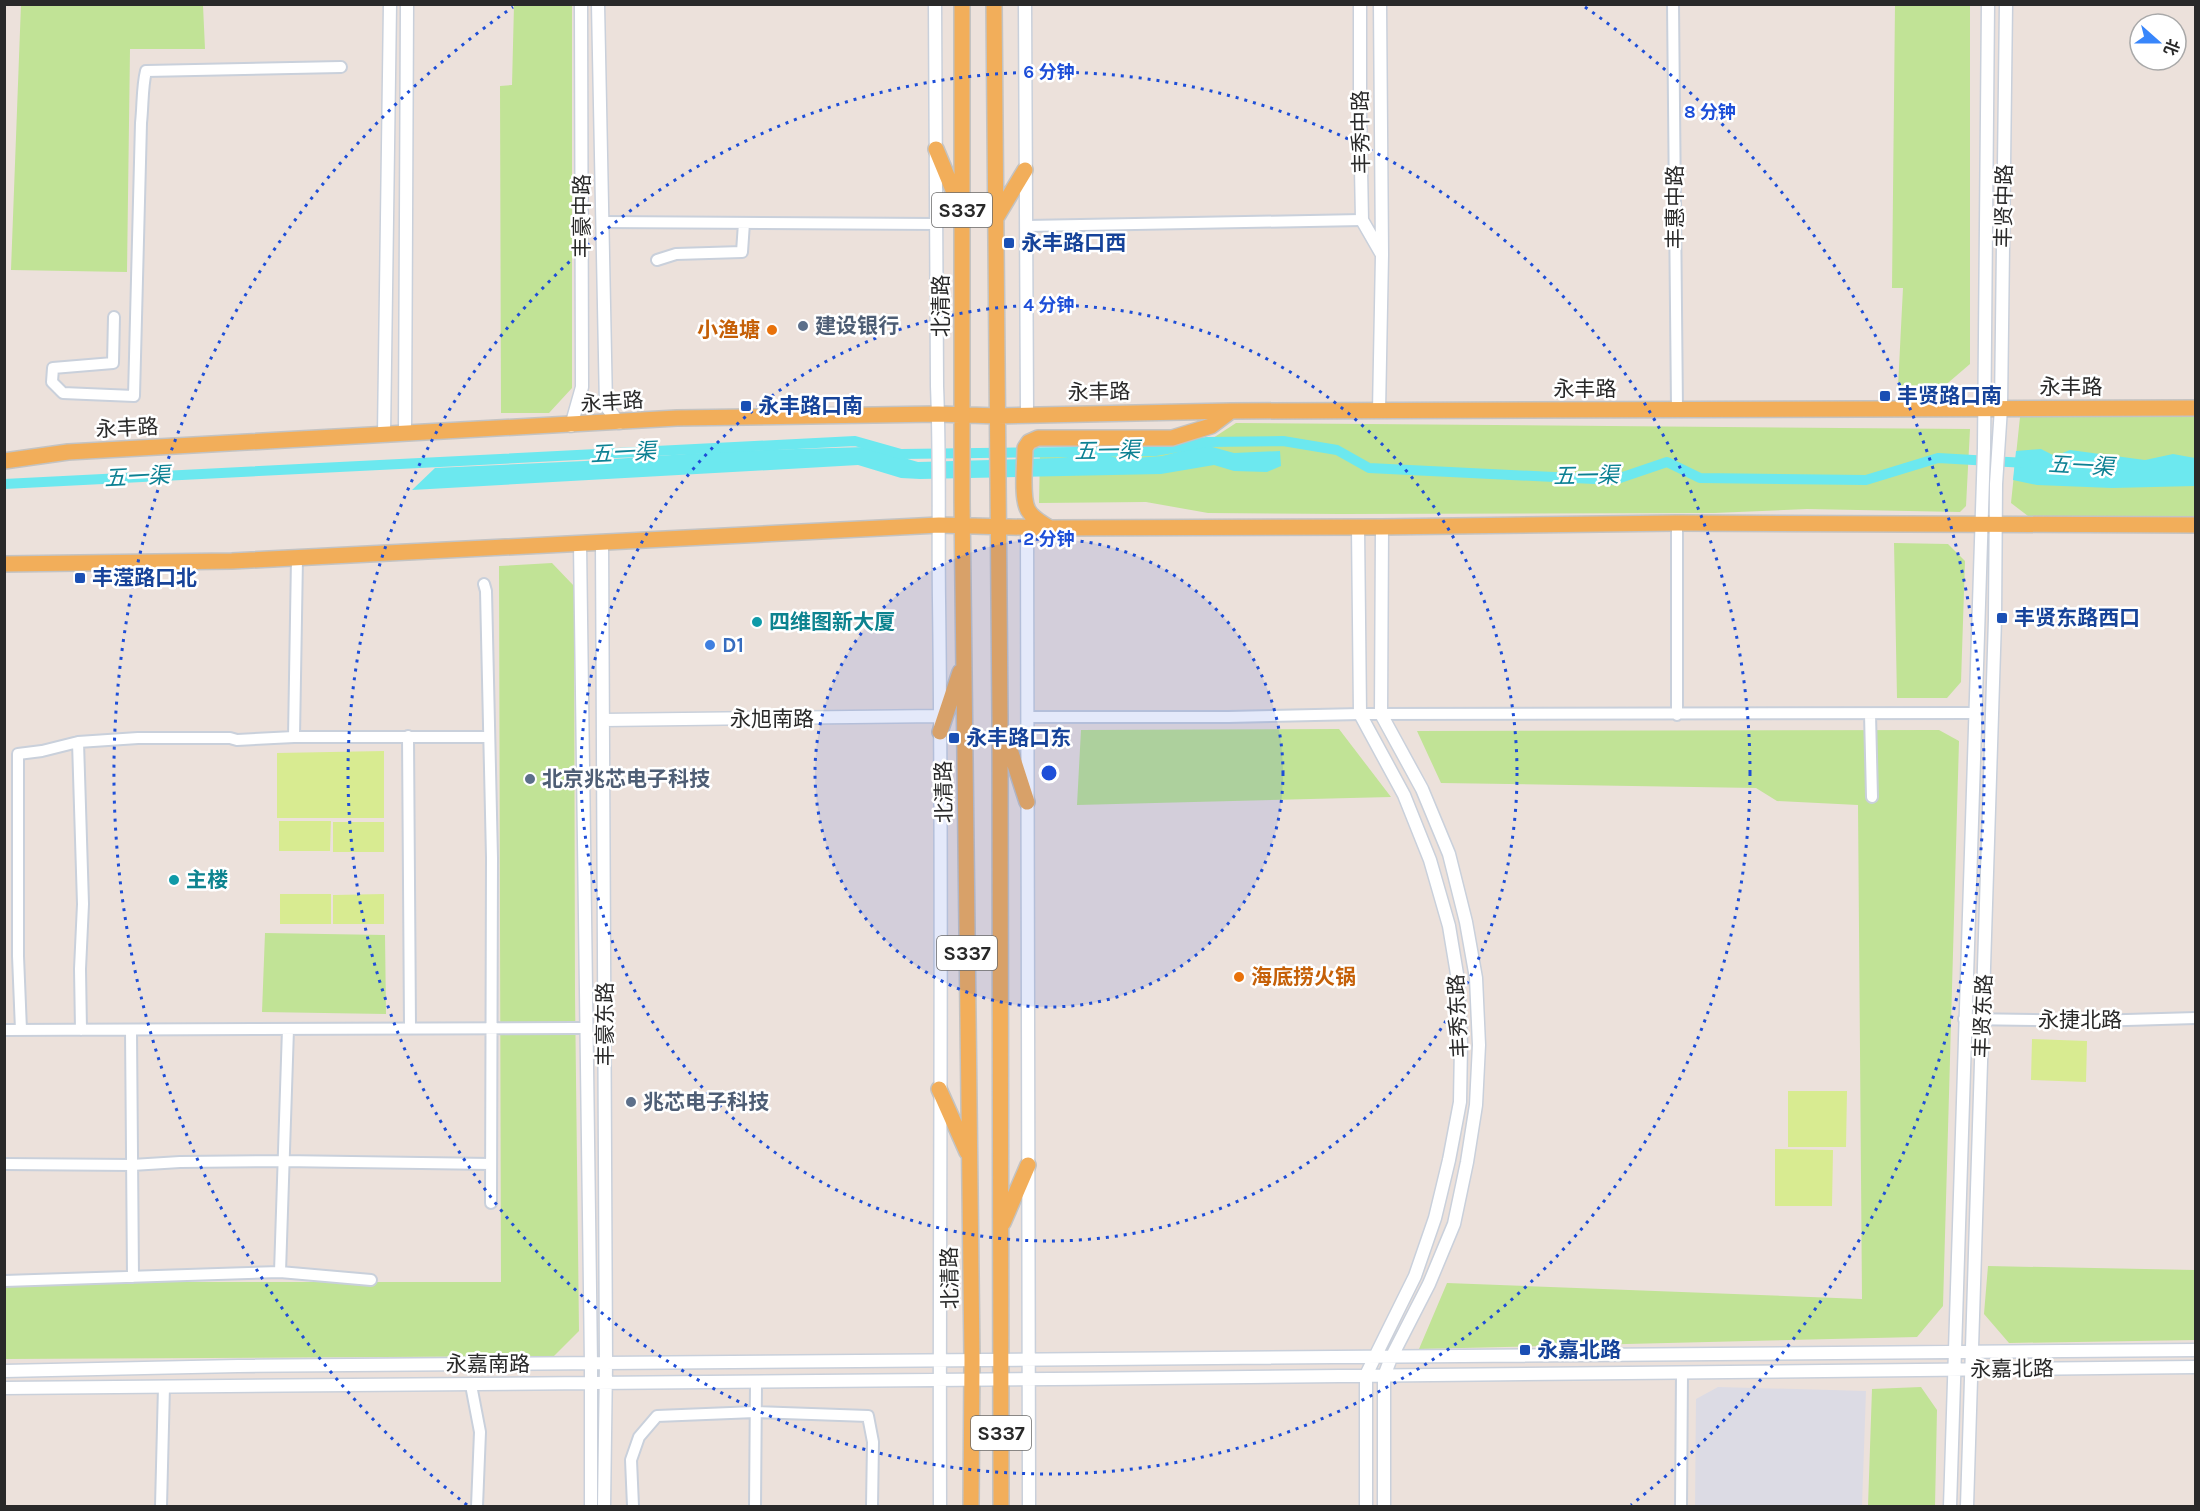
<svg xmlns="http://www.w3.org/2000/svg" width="2200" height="1511" font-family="Karla,'Noto Sans SC',sans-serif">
<rect width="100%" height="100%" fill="#ece1db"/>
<path fill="#dcdbe4" d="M1718,1387L1866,1391L1862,1506H1695L1696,1399Z"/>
<path fill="#c1e396" d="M21,4L203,5L205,49H130L127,272L11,270Z
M514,5H572V388L549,413H501L500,86L512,85Z
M1895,5H1970V364L1942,388L1898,387L1903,288H1892Z
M2045,414H2195V517L2028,516L2011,503L2020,417Z
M1236,423L1970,429L1966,506L1960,512L1807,509L1714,513L1340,514L1208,513L1146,502L1039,503L1040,453L1210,440Z
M1894,543L1948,544L1965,561L1961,682L1947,698H1897Z
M552,563L574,586L575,995L579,1331L554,1356L5,1359L4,1282H501L499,566Z
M1339,729L1391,797L1077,805L1081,730Z
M1939,730L1959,741L1943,1306L1917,1337L1419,1349L1447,1283L1862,1299L1858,805L1777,801L1756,788L1441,783L1417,731Z
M265,933L385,935L386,1014L262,1012Z
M1988,1266L2195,1270V1340L2009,1343L1984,1314Z
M1921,1387L1937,1410L1935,1506H1868L1872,1389Z"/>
<path fill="#d8eb91" d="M384,751V818H277V753Z
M279,821H331L330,851H279Z
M333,822H384V852H333Z
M280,894H331V924H280Z
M384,894V924H333V895Z
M2032,1039L2087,1041L2086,1082L2031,1080Z
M1788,1091H1847L1846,1147H1788Z
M1775,1149L1833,1150L1832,1206H1775Z"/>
<path fill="#6ce8ef" d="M1205,445L1234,453L1280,451L1281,466L1267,472L1234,471L1214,465L1161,474L920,479L901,478L858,465L412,490L435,468L585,461L730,451L866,447L918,462L1058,458L1101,454L1122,459L1162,456Z
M2041,449L2055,456L2070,450L2145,460L2173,454L2195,458V486L2112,488L2037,485L2013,480L2016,451Z"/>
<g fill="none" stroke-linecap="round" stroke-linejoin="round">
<path stroke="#6ce8ef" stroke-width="10" d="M4,484L855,441L901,454L1155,451L1207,442L1283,441L1337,450L1369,468L1614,480L1667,462L1700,478L1866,480L1938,458L2026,463"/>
<g stroke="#c9d0db" stroke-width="14">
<path id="minor" d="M1673,4L1677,409
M603,222L936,224
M1026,226L1362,220
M657,260L676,254L742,252L744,223
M114,317L113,363L53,368L52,382L63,393L134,396L141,123C143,105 142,87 146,71L341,67
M484,584L486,591L492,858L491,1203
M1870,714L1872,797
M1677,715V523
M1027,717H1228L1360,714L1974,713
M408,736L410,1027
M294,737L297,558
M78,742L83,904L80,969L81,1030
M1964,1019L2092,1021L2196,1018
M4,1030C199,1030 393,1027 587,1028
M21,1030L18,956V754L42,751L78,742L138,738H230L237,740L294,737H489
M131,1030L133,1277
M4,1164L132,1165L180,1162L282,1161L491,1164
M280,1272L288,1029
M4,1281L280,1272L371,1280
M471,1385L480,1432L477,1506
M161,1506L164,1386
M633,1506L631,1460L639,1437L657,1416L755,1412L868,1416L873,1442L872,1506
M755,1506L756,1383
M1681,1506L1682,1374"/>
</g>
<g stroke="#c9d0db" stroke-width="15">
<path id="tertiary" d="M598,4L606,406L619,423
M935,4L937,386C940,458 938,529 939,600C943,902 939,1204 940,1506
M1025,4L1027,415
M1360,4V115L1362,220L1381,253
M1379,411L1382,255L1380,4
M571,426L582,387L581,4
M405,433L407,4
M384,434L390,4
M1027,527L1029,1506
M1358,527L1360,714L1404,795L1430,860L1449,926L1458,980L1461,1044L1460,1102L1449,1160L1435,1218L1415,1276L1366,1375V1506
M1382,527L1381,714L1422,789L1449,854L1466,922L1476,978L1479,1045L1476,1105L1467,1162L1454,1224L1429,1284L1391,1358L1384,1376V1506
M602,542L606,1364L604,1506
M580,543L591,1364V1506
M604,720L940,716
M4,1371L238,1366L2196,1350
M4,1388C735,1381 1465,1377 2196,1367
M1950,1506L1984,448L1988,4
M1967,1506L1995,619L1996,484L2001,408L2006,4"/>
</g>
<g stroke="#c3c3c3" stroke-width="18">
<path id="primary" d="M962,4V501L972,1360L971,1506
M994,4L1000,717L1001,1506
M936,149L960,207
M996,218L1025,170
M4,461L68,452L677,418L938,414L998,416L1231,411L2196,408
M1050,528C1042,523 1033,519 1028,510C1021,497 1025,464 1025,448L1029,442L1038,438H1172L1211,426L1231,411
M4,564L232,561L939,525L1050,528L1382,527L1677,523L2196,525
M940,732L960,672
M1005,734L1027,802
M939,1089L967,1152
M1003,1223L1028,1165"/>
</g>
<use href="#minor" stroke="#fff" stroke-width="10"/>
<use href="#tertiary" stroke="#fff" stroke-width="12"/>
<use href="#primary" stroke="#f2ae5a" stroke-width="15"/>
</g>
<circle cx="1049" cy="773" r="234" fill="#1d4ed8" fill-opacity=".12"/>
<g fill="none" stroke="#1d4ed8" stroke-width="3" stroke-dasharray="3 6">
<circle cx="1049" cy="773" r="234"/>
<circle cx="1049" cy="773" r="468"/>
<circle cx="1049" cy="773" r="701"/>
<path d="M467 1505A935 935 0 0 1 513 7M1585 7A935 935 0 0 1 1631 1505"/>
</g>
<g fill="#1a4fb4" stroke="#fff" stroke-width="2">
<rect x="1003" y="237" width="12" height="12" rx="3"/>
<rect x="1879" y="390" width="12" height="12" rx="3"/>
<rect x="740" y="400" width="12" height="12" rx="3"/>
<rect x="74" y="572" width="12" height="12" rx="3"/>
<rect x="1996" y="612" width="12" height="12" rx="3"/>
<rect x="948" y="732" width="12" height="12" rx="3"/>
<rect x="1519" y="1344" width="12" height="12" rx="3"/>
</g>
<g fill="#5c6f8a" stroke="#fff" stroke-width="2">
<circle cx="803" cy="326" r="6"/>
<circle cx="530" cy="779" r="6"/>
<circle cx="631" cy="1102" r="6"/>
</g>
<g fill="#e8710a" stroke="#fff" stroke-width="2">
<circle cx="772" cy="330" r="6"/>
<circle cx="1239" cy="977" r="6"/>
</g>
<g fill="#0f9aa8" stroke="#fff" stroke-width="2">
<circle cx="757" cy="622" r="6"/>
<circle cx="174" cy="880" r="6"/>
</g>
<circle fill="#3f7fe0" stroke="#fff" stroke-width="2" cx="710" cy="645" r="6"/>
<g text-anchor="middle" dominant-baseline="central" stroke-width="5" stroke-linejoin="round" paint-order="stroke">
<g fill="#fff" stroke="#696969" stroke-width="1.5">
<rect x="932" y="193" width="60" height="34" rx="4.5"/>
<rect x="937" y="936" width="60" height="34" rx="4.5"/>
<rect x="971" y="1416" width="60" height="34" rx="4.5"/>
</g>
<g font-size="20" font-weight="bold" fill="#292929">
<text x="962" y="210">S337</text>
<text x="967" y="953">S337</text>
<text x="1001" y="1433">S337</text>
</g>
<g font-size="21" fill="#292929" stroke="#fff">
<text transform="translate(1361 132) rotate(-91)">丰秀中路</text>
<text transform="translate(2004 206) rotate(-89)">丰贤中路</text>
<text transform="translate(1675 207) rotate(-90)">丰惠中路</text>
<text transform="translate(582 216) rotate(-90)">丰豪中路</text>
<text transform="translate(941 306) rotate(-90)">北清路</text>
<text x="2071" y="387">永丰路</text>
<text x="1585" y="389">永丰路</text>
<text transform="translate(1099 392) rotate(-1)">永丰路</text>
<text transform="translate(612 402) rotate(-4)">永丰路</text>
<text transform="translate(127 428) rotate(-3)">永丰路</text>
<text x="772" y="719">永旭南路</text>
<text transform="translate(944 792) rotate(-91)">北清路</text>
<text transform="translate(1458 1016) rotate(-93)">丰秀东路</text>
<text transform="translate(1983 1016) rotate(-88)">丰贤东路</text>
<text x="2080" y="1020">永捷北路</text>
<text transform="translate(605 1024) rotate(-90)">丰豪东路</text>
<text transform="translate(950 1278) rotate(-91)">北清路</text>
<text x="488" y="1364">永嘉南路</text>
<text transform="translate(2012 1369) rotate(-1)">永嘉北路</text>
</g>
<g font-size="21" font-weight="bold" fill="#164399" stroke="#fff" text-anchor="start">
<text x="1021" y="243">永丰路口西</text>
<text x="1897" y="396">丰贤路口南</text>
<text x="758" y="406">永丰路口南</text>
<text x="92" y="578">丰滢路口北</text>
<text x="2014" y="618">丰贤东路西口</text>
<text x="966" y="738">永丰路口东</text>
<text x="1537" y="1350">永嘉北路</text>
</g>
<g font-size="21" font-weight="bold" fill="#4e5e75" stroke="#fff" text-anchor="start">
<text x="815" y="326">建设银行</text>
<text x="542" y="779">北京兆芯电子科技</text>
<text x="643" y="1102">兆芯电子科技</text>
</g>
<g font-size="21" font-weight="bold" fill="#c56008" stroke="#fff" text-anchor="end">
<text x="760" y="330">小渔塘</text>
<text x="1251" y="977" text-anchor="start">海底捞火锅</text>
</g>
<g font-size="21" font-weight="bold" fill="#0d838f" stroke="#fff" text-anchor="start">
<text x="769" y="622">四维图新大厦</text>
<text x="186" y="880">主楼</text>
</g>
<g font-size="21" font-weight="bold" fill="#366cbe" stroke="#fff" text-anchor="start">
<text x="722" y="645">D1</text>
</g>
<g font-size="22" font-style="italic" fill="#0c8193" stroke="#fff">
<text transform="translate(1107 451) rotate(-1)">五一渠</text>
<text transform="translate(623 453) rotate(-3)">五一渠</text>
<text transform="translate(2081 466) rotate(3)">五一渠</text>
<text transform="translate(1586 476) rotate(-1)">五一渠</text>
<text transform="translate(137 477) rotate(-3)">五一渠</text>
</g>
</g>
<circle cx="1049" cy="773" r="9" fill="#1d4ed8" stroke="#fff" stroke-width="3"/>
<g font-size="18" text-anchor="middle" font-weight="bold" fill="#1d4ed8" stroke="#fff" stroke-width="5" stroke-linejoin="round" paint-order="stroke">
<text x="1049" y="78">6 分钟</text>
<text x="1710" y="118">8 分钟</text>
<text x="1049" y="311">4 分钟</text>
<text x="1049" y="545">2 分钟</text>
</g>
<rect width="2200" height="1511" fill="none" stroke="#292929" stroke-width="12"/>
<g transform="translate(2158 42) rotate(111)"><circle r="28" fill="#ffffff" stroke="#a9a9a9" stroke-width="1.5"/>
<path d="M0-4.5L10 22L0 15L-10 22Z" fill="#3886fb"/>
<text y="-9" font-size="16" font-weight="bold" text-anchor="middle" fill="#292929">北</text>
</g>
</svg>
